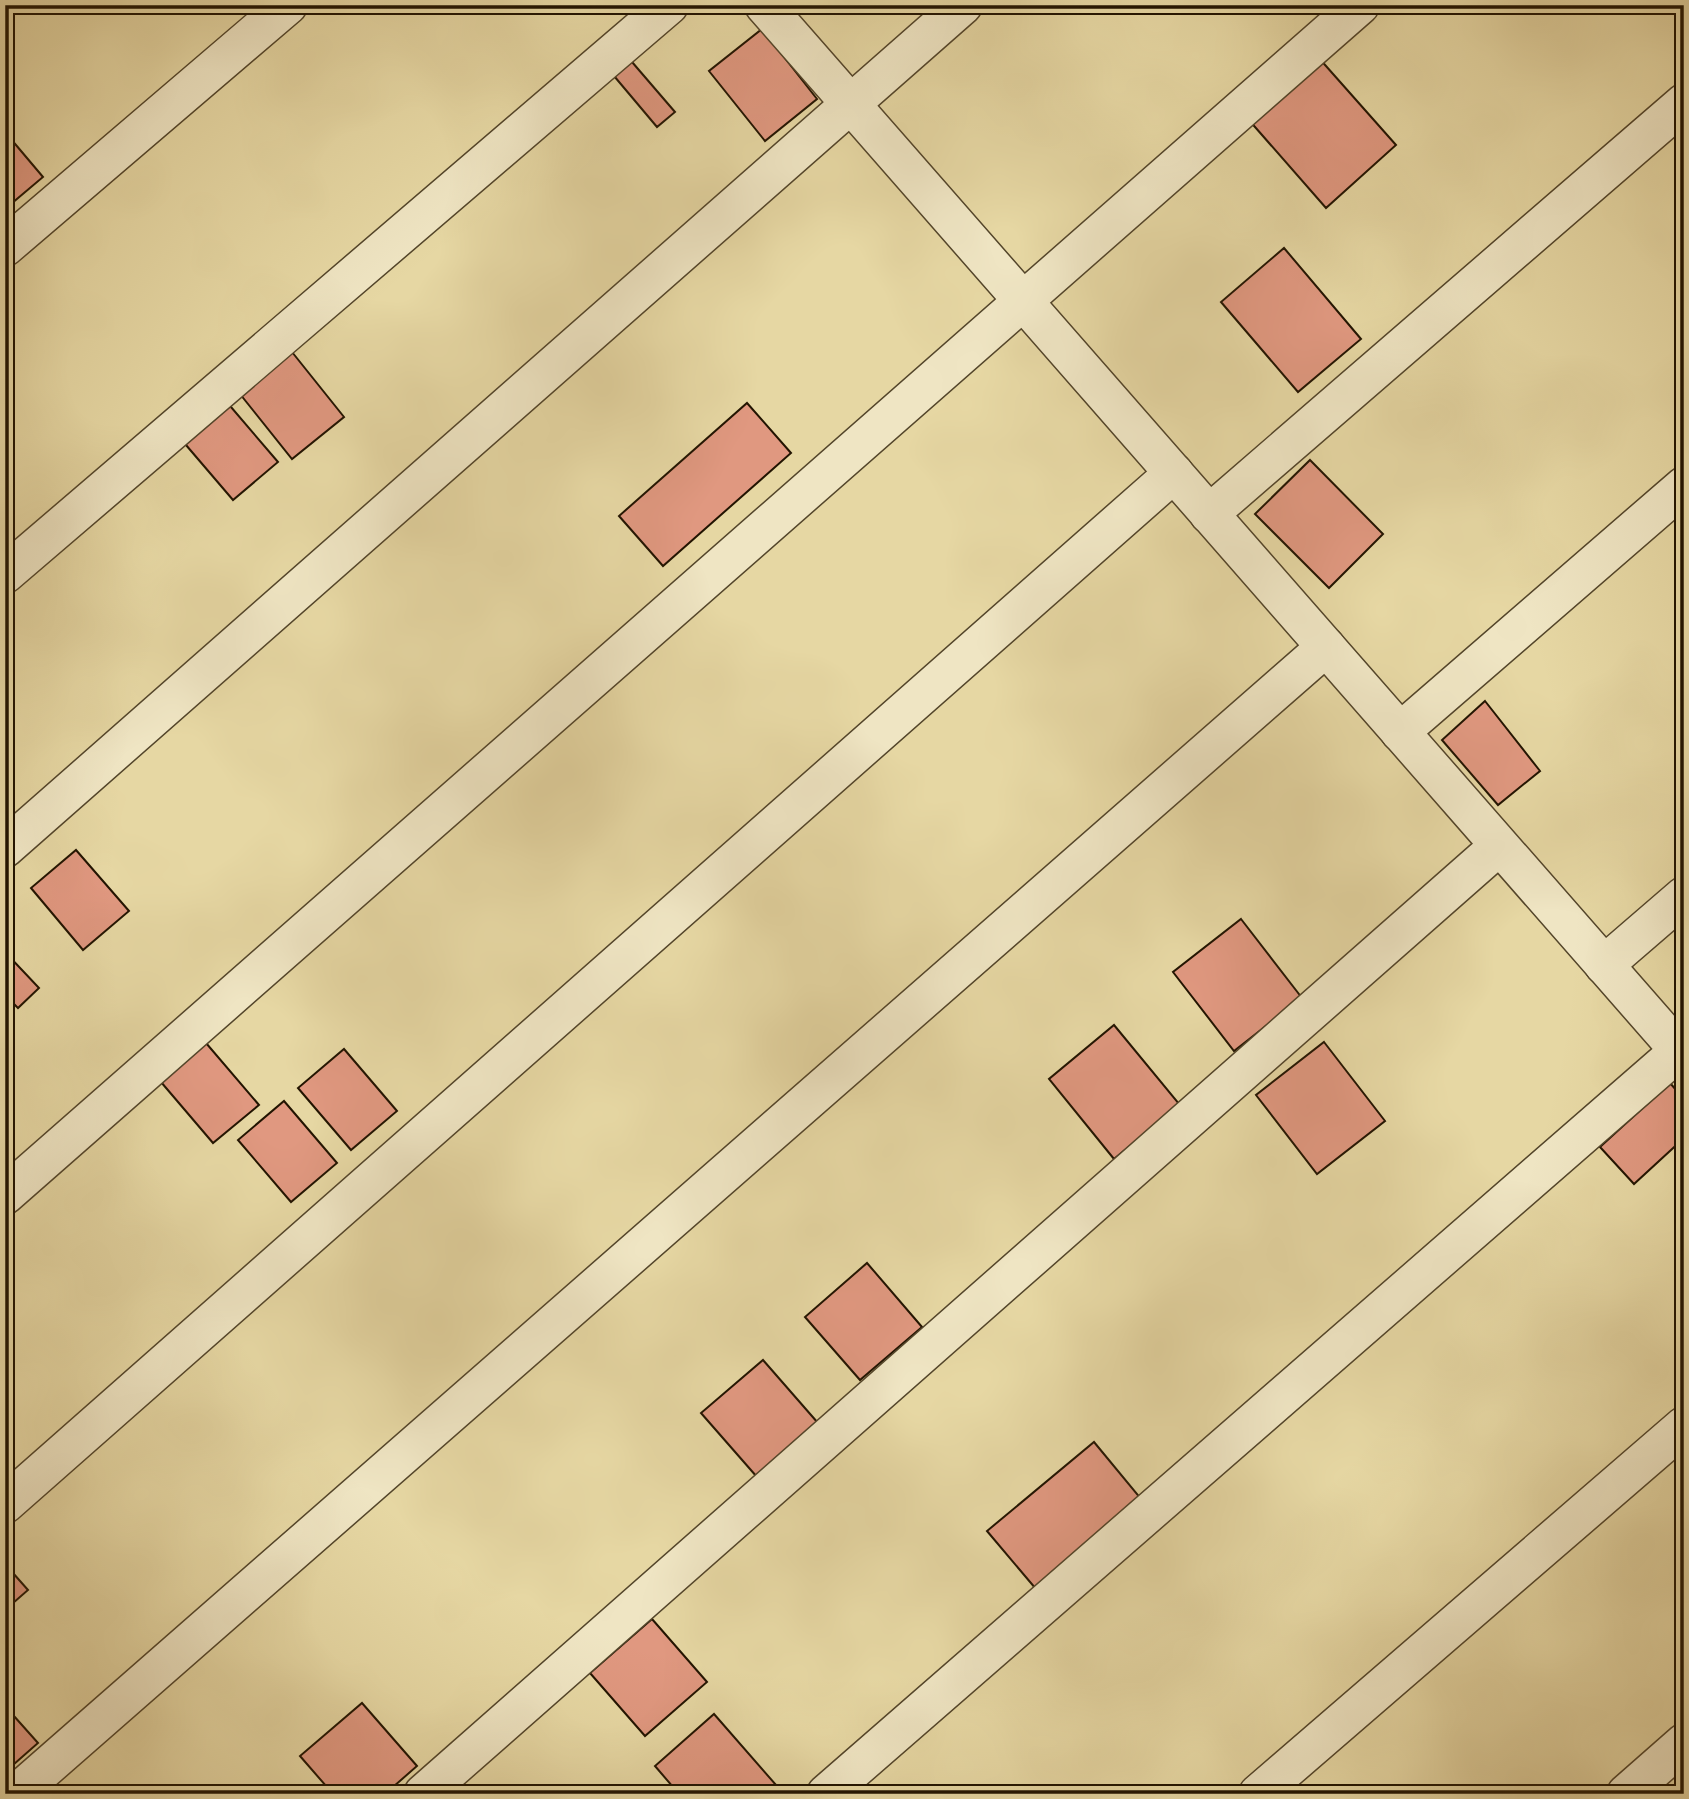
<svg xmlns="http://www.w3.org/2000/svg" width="1689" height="1799" font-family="'IM FELL Great Primer',serif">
<rect width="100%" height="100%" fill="#e6d7a3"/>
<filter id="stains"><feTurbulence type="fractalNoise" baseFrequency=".00286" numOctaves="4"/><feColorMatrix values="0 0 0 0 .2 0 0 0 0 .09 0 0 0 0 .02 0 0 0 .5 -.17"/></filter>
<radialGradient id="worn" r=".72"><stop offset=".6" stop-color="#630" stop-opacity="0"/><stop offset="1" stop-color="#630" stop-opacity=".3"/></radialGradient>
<path fill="#e09880" stroke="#221401" stroke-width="2" d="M762,29L817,99L765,141L709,71Z
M626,55L675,112L657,127L609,70Z
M1318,57L1396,145L1326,208L1248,119Z
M5,132L43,177L5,209Z
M1284,248L1361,339L1298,392L1221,302Z
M288,347L344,417L292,459L236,389Z
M225,400L278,462L233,500L180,438Z
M747,403L791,453L663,566L619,516Z
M1310,460L1383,534L1329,588L1255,514Z
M1485,701L1540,771L1498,805L1442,740Z
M76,850L129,911L83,950L31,888Z
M1241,919L1302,998L1234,1051L1173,972Z
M5,952L39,988L18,1008L5,995Z
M1114,1025L1180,1105L1114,1159L1049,1079Z
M1324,1042L1385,1121L1317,1174L1256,1095Z
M206,1043L259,1105L213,1143L161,1082Z
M344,1049L397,1111L351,1150L298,1088Z
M1670,1083L1684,1099V1138L1634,1184L1600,1147Z
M284,1101L337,1163L291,1202L238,1140Z
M867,1263L922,1327L860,1380L805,1317Z
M763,1360L818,1423L757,1477L701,1413Z
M1094,1442L1142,1500L1036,1589L987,1531Z
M5,1564L28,1590L5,1610Z
M652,1619L707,1682L645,1736L590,1673Z
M362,1703L417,1766L385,1794H333L300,1756Z
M5,1706L38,1743L5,1772Z
M714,1714L783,1793V1794H679L655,1766Z"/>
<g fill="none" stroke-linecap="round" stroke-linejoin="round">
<g stroke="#53452a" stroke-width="41">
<path id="minor" d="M5,247L288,5
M1209,514L1684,103
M5,574L669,5
M1400,732L1684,486
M5,848L963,5
M1604,965L1684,896
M5,1195L1360,5
M5,1504L1174,473
M16,1794L1326,647
M423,1794L1499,846
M826,1794L1679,1051
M1258,1794L1684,1426
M1626,1794L1684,1743"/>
</g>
<g stroke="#53452a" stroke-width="41">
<path id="tertiary" d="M764,5L1684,1056"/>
</g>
<use href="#minor" stroke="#efe5c3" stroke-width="38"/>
<use href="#tertiary" stroke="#efe5c3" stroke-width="38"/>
</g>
<rect width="1689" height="1799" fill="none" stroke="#e6d7a3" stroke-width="28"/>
<rect x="7" y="7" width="1675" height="1785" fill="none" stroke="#221401" stroke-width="3.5"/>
<rect x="14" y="14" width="1661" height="1771" fill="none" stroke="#221401" stroke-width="2"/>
<rect width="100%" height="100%" filter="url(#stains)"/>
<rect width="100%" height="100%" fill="url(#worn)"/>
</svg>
